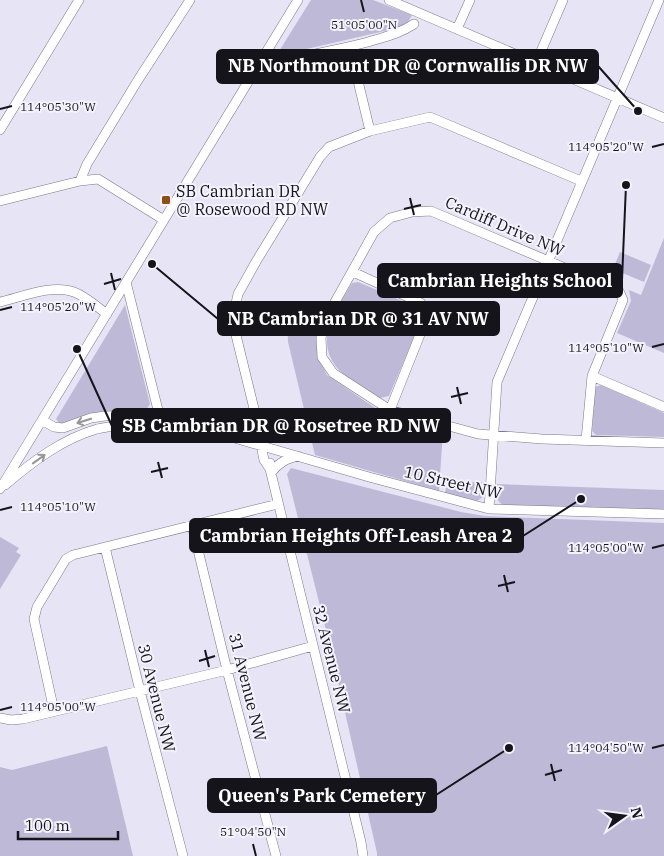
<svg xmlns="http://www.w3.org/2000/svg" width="664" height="856" font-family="'IBM Plex Serif',serif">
<rect width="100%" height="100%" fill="#e7e4f6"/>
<path fill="#beb9d7" d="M311,0H373L412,15L407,24L402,27L276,56Z
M664,238V353L617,333L631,301L629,290L641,295Z
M620,252L651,265L644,282L613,269Z
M358,282L416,307L421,321L389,396L380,398C370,391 345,377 338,369C313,339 336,310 352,283Z
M288,304L320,318L316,341L319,359L327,375L384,414L443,431L439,491L315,455L288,342L287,316Z
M125,305L150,404L146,410L104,412L61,425L56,419Z
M601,385L664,413V437L596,435L592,431L595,387Z
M291,468L461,512L485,516L664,523V856H377V853L329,642L287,474Z
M447,482H484L483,497L477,501L445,493Z
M497,484L664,490V511L503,505C495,500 496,494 497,484Z
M0,537L19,548L16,552L21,555L0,589Z
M107,746L133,856H0V767L12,770Z"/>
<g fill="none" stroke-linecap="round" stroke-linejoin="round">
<g stroke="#7b7889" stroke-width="10">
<path id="minor" d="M389,0L664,118
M457,29L470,0
M348,47L352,56L370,131
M536,63L563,0
M255,70C291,57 330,52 368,42C384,37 399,34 414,24
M0,130L79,0
M80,181L87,164L138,80L190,0
M0,201L80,181L98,179L164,220
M353,272L421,303L427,317L390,410
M126,282L158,410V418
M0,302C22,297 51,284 74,292C85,296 96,306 107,314
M592,376L664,407
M42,420L54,427L63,428L91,418L105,416L142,415L214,432L369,477L489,509L664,514
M237,438L252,431L257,421
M586,440L592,376L623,300L619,291L431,211L412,212L390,218L374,232L325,320L321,338L322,357L333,373L390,410L478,434L542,439L664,443
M270,463V469L361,842L363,856
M270,469L264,460L261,445L258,425L235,331L234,313L238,294L257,260L320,157L329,147L370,131L430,117L581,181
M271,473C278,463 286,459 298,456
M5,485C32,462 62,439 97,429C114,425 133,426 149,417
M0,489L298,0
M489,509L497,382L659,0
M192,525L227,670L276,856
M105,547L140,691L183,856
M54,711L34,619L37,607L66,559L73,555L278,504
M0,718L11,720L23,719L227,670L313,646"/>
</g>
<use href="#minor" stroke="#fff" stroke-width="9"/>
</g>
<defs><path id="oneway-shaft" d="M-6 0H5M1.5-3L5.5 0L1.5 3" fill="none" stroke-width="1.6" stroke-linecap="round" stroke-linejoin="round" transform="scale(1.25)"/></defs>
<g stroke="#969598">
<use href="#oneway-shaft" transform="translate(84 421) rotate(163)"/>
<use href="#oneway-shaft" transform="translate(39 459) rotate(-36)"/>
</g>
<path fill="none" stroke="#15141b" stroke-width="2" d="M361,0L364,12M0,109L12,106M652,147L664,144M410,198L414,215M404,209L421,205M111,273L115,290M104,284L121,279M0,310L12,307M652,347L664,344M457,387L461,404M451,397L468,393M158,462L162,478M151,472L168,468M0,510L12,507M652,548L664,545M504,575L508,592M498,586L515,582M205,650L209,667M199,661L215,656M0,710L12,707M652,748L664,745M551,764L555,781M545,775L562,770M253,844L256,856"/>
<rect fill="#8e4e18" stroke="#f4f2fd" stroke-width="2" x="161" y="195" width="10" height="10" rx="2.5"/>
<g text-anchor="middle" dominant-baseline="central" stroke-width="4" stroke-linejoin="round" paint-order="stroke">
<g font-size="16" fill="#15141b" stroke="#f4f2fd" text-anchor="start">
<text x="176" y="191">SB Cambrian DR<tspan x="176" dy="18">@ Rosewood RD NW</tspan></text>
</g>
<g font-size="16" fill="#15141b" stroke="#f4f2fd">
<text transform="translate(505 226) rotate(23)">Cardiff Drive NW</text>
<text transform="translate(453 482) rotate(13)">10 Street NW</text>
<text transform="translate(332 659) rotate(76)">32 Avenue NW</text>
<text transform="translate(248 687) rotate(76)">31 Avenue NW</text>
<text transform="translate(157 698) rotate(76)">30 Avenue NW</text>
</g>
</g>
<g font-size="12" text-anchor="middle" fill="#15141b" stroke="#f4f2fd" stroke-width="4" stroke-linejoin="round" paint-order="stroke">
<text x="364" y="29">51°05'00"N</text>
<text x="58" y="111">114°05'30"W</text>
<text x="606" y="151">114°05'20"W</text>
<text x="58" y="311">114°05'20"W</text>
<text x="606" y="352">114°05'10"W</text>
<text x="58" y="511">114°05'10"W</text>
<text x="606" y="552">114°05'00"W</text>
<text x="58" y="711">114°05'00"W</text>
<text x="606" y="752">114°04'50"W</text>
<text x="253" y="836">51°04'50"N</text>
</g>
<path fill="none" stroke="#15141b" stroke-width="2" d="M638 111L598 66M626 185L622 280M152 264L218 319M77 349L112 426M581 499L523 536M509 748L436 795"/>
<g fill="#15141b" stroke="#f4f2fd" stroke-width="2">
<circle cx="638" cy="111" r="5"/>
<circle cx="626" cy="185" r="5"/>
<circle cx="152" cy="264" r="5"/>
<circle cx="77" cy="349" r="5"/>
<circle cx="581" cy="499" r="5"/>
<circle cx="509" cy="748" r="5"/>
</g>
<g fill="#15141b" stroke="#15141b" stroke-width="2">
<rect x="217" y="50" width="381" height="33" rx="5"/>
<rect x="378" y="264" width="244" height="33" rx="5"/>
<rect x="218" y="302" width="281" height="33" rx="5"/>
<rect x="112" y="409" width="338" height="33" rx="5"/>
<rect x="190" y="519" width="333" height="33" rx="5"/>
<rect x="208" y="779" width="228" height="33" rx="5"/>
</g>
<g font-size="18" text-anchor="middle" font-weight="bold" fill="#fff">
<text x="408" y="72">NB Northmount DR @ Cornwallis DR NW</text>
<text x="500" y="287">Cambrian Heights School</text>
<text x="358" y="325">NB Cambrian DR @ 31 AV NW</text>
<text x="281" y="432">SB Cambrian DR @ Rosetree RD NW</text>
<text x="356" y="542">Cambrian Heights Off-Leash Area 2</text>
<text x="322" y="802">Queen's Park Cemetery</text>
</g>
<g transform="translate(624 816) rotate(76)" stroke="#f4f2fd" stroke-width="4" paint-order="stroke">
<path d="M0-4L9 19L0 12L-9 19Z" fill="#15141b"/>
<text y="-8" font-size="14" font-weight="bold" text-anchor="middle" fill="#15141b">N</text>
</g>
<path d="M18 831v8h100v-8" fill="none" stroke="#15141b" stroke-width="2.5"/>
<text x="25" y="831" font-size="15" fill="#15141b" stroke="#f4f2fd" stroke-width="4" paint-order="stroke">100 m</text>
</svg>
